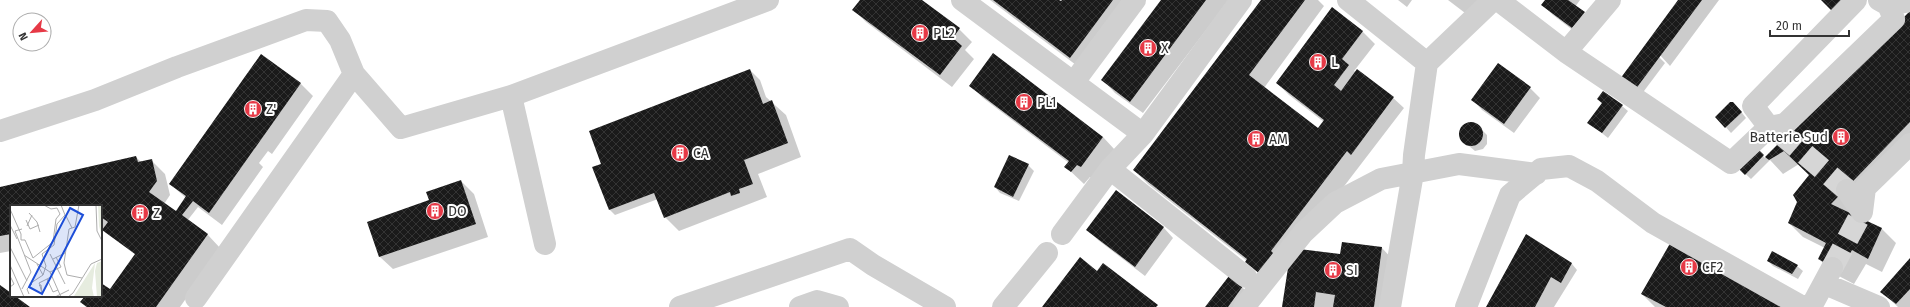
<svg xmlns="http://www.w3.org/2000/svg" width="1910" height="307" font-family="'Fira Sans',sans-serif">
<defs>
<pattern id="building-cross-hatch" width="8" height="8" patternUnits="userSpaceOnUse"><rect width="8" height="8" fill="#1a1a1a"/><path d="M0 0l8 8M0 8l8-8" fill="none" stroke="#333"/></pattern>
</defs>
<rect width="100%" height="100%" fill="#fff"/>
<path fill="#0003" d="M861,0H921L959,29L972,42L965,50L974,59L952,87L866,22L854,10Z
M990,0H1058L1061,3L1063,0H1137L1084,71Z
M1163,0H1229L1143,113L1115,93L1103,80Z
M1262,0H1318L1324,6L1264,88L1318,129L1324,122L1289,95L1277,83L1362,31L1375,44L1354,71L1390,95L1404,108L1296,249L1341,255L1382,248L1395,262L1389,307H1283L1290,257L1247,261L1148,184L1134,170Z
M1398,0H1412L1407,7Z
M1448,0H1481L1469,16Z
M1547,0H1580L1575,7L1594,23L1583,38L1553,15L1543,5Z
M1679,0H1719L1670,66L1659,54V57L1665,63L1641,95L1627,84Z
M1910,13V150L1849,213L1882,229L1896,243L1882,272L1866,264L1854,284L1833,273L1819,259L1825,248L1803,237L1789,223L1810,175L1799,164L1783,174L1770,160L1751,179L1737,166L1755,148L1765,158Z
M261,56L301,84L313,96L272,154L268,151L259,163L263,167L222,225L198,207L187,221L208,235L221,249L180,307H86L81,302L86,296H101V285L110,291L136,255L103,230H101V206H11V251L0,253V188L136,157L141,162L151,160L165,174L170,195L164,204L180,215L186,198L170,184Z
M1499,65L1530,88L1540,98L1514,133L1482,110L1473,100Z
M750,70L760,80L766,97L786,115L801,157L758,174L767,197L679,231L665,217L658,199L615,215L609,209L602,165Z
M970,85L1103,137L1115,150L1093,179L1090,177L1084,184L1066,167L1069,163L983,98Z
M1598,99L1622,106L1628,111L1608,138L1588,122L1602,104Z
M1739,109L1746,118L1731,133L1717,117Z
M1466,124H1476L1487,135V144L1483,149L1475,151L1462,140L1461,130Z
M1028,165L1034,171L1019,201L1000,193L995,187Z
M461,181L474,194L488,237L393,269L380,257L368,222L430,201Z
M1116,191L1164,228L1173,238L1145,276L1098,240L1088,230Z
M1526,235L1572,264L1577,270L1554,307H1487Z
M1910,260V307H1898L1882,292Z
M1768,261L1797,266L1803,271L1798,279L1773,266Z
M1242,287L1247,292L1237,307H1207Z
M1642,294L1794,307H1655Z"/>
<path fill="url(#building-cross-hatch)" d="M860,0H922L960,28L953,38L962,46L940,75L852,10Z
M993,0H1059L1061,1L1062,0H1113L1070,58Z
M1161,0H1206L1130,102L1101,80Z
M1261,0H1305L1249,75L1318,128L1324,120L1276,83L1332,7L1363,31L1342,59L1349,65L1334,85L1341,91L1357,69L1394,97L1351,155L1347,151L1271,251L1275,255L1260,274L1245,262L1247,259L1133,170Z
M1545,0H1568L1585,12L1572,28L1541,5Z
M1678,0H1702L1635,90L1620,79Z
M1821,0H1843L1832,11Z
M1910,11V122L1831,204L1882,228L1868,259L1852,250L1840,271L1818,259L1826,243L1788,223L1797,202L1793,195L1809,175L1784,151L1769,160L1765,157Z
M993,53L1103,137L1081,167L1077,165L1071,172L1064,167L1069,161L969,86Z
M261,54L301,83L209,213L193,201L182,215L208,234L156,307H87L80,302L85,296H101V283L110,289L135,254L102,230L108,222L101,217V206H11V234L0,236V187L136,156L138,162L152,159L157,181L149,192L176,211L186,196L169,184Z
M1498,63L1531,87L1504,124L1471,100Z
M750,69L763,104L772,100L788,143L744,160L753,184L739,189L740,193L731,196L730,192L664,218L654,193L609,210L592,167L601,164L589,131Z
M1603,91L1623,105L1602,133L1587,123L1602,103L1597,99Z
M1730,102H1733L1742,112L1725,128L1715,117Z
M1459 134a12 12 0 1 1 24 0a12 12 0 1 1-24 0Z
M1755,146L1764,155L1745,175L1736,166Z
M1009,155L1029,164L1013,197L994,187Z
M461,180L476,224L379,257L367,222L429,200L426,192Z
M1116,190L1164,227L1135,267L1086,230Z
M1526,234L1572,263L1561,283L1551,277L1535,307H1486Z
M1672,240L1793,307H1666L1641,294Z
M1342,242L1382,247L1374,307H1333L1335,295L1316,292L1314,307H1282L1291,248L1340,254Z
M1772,251L1798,265L1792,274L1767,261Z
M1080,257L1097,271L1103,263L1158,305L1156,307H1042Z
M1910,258V289L1896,304L1880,292Z
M1229,276L1243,286L1228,307H1205Z
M0,285L11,293V296H15L30,307H0Z"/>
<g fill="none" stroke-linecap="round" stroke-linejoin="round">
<path stroke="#d6d6d6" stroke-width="22" stroke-dasharray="22 11" stroke-linecap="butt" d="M1780,133L1847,190
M1832,268L1862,212"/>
<path stroke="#d0d0d0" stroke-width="22" d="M962,0L1143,134
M1348,0L1427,63L1493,0
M1498,0L1566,52L1731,163L1769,127L1785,124L1894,19L1888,5L1879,0
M1888,5L1910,1
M1566,52L1610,0
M1074,82L1135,0
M511,96L545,244
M0,131L95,100L177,67L306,20L327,21L340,40L354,74L401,128L511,96L768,0
M1780,133L1769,127L1753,106L1856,0
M1110,169L1246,277
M1847,190L1862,212
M1862,212L1865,188L1910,144
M1062,234L1110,169L1143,134L1241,0
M1825,284L1879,307
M196,298L354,74
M680,307L850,249L873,265L945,307
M800,307L817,301L838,307
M1003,307L1047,253
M1244,307L1303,233L1335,203L1381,179L1459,164L1536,174
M1390,307L1413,173L1414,155L1427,63
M1466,307L1510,195L1541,169L1569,166L1597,181L1653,223L1803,307
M1811,307L1832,268"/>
</g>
<defs>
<g id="building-disc" transform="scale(0.9)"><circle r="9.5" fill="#e63946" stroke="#fff"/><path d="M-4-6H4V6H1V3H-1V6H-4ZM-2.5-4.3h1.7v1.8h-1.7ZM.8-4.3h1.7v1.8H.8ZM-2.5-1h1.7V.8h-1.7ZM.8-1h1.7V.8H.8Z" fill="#fff"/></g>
</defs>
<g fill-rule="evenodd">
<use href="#building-disc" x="920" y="33"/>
<use href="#building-disc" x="1148" y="48"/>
<use href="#building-disc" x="1318" y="62"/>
<use href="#building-disc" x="1024" y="102"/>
<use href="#building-disc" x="253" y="109"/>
<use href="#building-disc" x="1841" y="137"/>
<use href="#building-disc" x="1256" y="139"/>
<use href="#building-disc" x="680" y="153"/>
<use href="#building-disc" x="435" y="211"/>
<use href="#building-disc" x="140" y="213"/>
<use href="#building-disc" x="1689" y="267"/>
<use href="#building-disc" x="1333" y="270"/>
</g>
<g text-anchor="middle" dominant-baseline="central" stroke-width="4" stroke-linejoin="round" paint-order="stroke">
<g font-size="14" fill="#333" stroke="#fff" text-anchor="start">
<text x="933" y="33">PL2</text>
<text x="1161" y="48">X</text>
<text x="1331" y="62">L</text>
<text x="1037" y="102">PL1</text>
<text x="266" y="109">Z'</text>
<text x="1828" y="137" text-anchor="end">Batterie Sud</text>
<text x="1269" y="139">AM</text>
<text x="693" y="153">CA</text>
<text x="448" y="211">DO</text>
<text x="153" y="213">Z</text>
<text x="1702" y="267">CF2</text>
<text x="1346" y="270">SI</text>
</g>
</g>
<g transform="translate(10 205)">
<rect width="92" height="92" fill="#fff"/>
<path d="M92,56V92H87L85,66L87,58ZM85,58L82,83L84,92L64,91Z" fill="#e6ecdf"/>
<path d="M88,0H92L91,29L89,21Z" fill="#e6ecdf"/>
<path fill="none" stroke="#adadad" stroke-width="1" d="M69,0L65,22L59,24L54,58L57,70L72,73M86,0L87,26L92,36M0,4L11,29V35H15L23,53L43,37L46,14L50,9L47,3L41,4L34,0M19,8L27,17L30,27M56,11L62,23M16,15L20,24L29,20M0,20L7,34M17,21L22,10M0,42L17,76M40,49L55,79M14,50L40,67M46,52L51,62L40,67L51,92M43,54L55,48M0,60L14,92M33,70L36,61L32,49L44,40L47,19L55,10L51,0M0,71L4,79L0,82M37,74L43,87L48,85M21,78L33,70L27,59M29,81L30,80H31L32,88L30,81V80L29,78L41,72M12,84L21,67L5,26L12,24M19,89L17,84L22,79M45,92L59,85M58,92L63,88L81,59L92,54"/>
<path fill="#1d4ed8" fill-opacity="0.15" stroke="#1d4ed8" stroke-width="2" d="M60,3L73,10L32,89L19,82Z"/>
<rect width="92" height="92" fill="none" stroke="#333" stroke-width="2"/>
</g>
<g transform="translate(32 32) rotate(243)"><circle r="19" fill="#ffffff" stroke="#adadad"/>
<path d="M0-3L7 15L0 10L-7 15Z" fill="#e63946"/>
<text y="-6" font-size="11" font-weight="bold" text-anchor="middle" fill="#333333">N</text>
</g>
<path d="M1770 30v6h79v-6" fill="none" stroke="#333333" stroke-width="2"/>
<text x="1776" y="30" font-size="12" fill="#333333" stroke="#ffffff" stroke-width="3" paint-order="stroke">20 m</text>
</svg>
